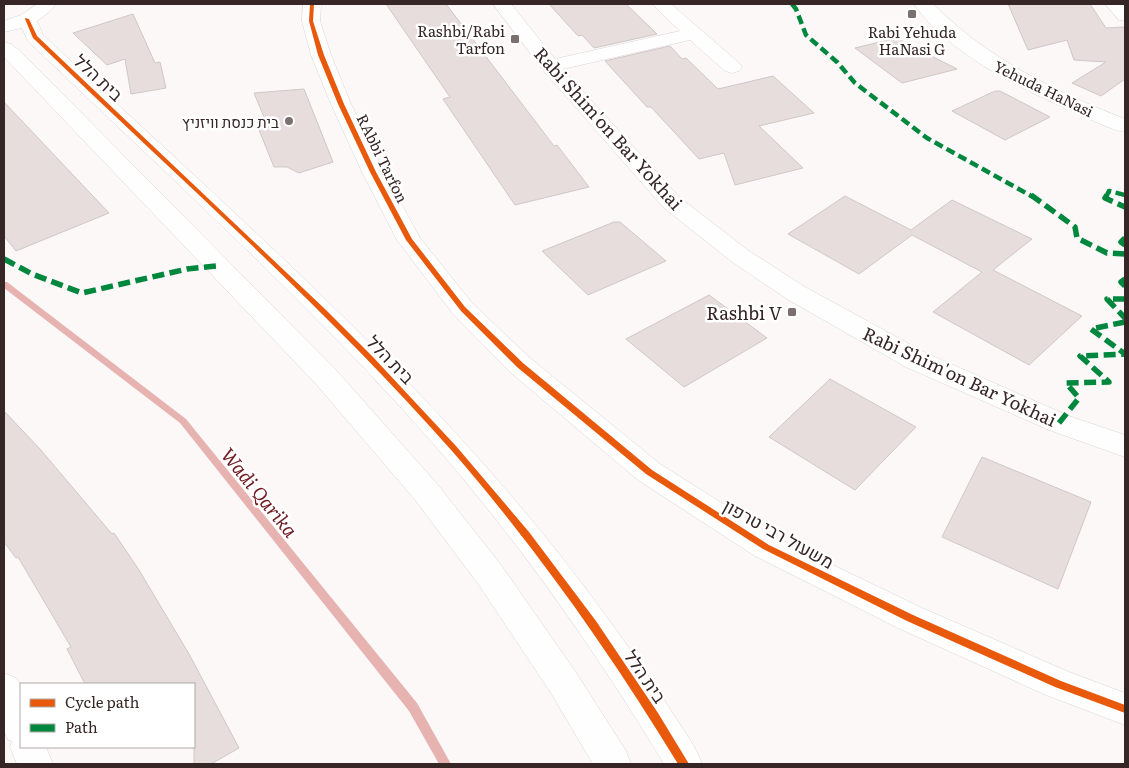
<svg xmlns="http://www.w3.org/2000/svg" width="1129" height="768" font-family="Literata,Heebo,serif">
<rect width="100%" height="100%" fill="#fcf8f8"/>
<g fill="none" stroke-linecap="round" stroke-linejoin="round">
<path fill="#e7b3b1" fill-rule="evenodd" d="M4,282H7L186,419L417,703L451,764H439L409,711L180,423L4,288Z"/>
</g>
<path fill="#e6dddc" stroke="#d0c7c6" d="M386,4H446L554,146L557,145L589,187L515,205L443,99L450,97Z
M549,4H626L657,34L594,48L582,35L578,36Z
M1008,4H1090L1106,28L1125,27V79L1101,96L1072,83L1106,62L1074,60L1067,40L1028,50Z
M133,14L155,63L160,62L166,88L131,94L125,59L107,65L73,33Z
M896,38L957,69L902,83L855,48Z
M670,46L682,59L686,58L718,89L773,76L814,113L759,126L803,168L735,185L724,153L699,159L651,107H647L605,61Z
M304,89L333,162L299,173L287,167H274L257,125L264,117L254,93Z
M995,91H1000L1050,117L1005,140L952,111Z
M4,102L109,213L16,251L4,236Z
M845,196L911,230L952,200L1032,239L993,270L1082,316L1029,365L933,312L982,272L912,235L859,274L788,234Z
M614,222H620L666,261L588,295L542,251Z
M709,295L767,338L684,387L626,339Z
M830,379L916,427L855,490L769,437Z
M4,411L40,449L112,534L114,533L139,570L189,654L239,748L211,764H194V684H85L67,649L71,647L18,557L16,558L4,542Z
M982,457L1091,502L1058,589L942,537Z"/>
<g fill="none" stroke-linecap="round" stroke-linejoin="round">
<g stroke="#ddd4d4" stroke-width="1">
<path id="minor" d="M37,4H56L49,12L37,21L43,35C243,223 454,402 614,627C635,656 656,686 675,717C685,732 696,747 702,764H664C599,656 526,552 444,456C316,308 169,177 28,41L22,28L4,32V21L21,15Z
M303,4H321L320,21L331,55L351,104L384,172L420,238L472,303L530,358L660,464L777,538L922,608L1069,672L1125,693V725L1046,695L898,628L755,556L638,480L510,372L454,315L397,240L362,172L331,104L311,55L302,21Z
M493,4H511L555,59L680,31L652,4H671L739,63L742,67L739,71L732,73L725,71L690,40L563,69L679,197L749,251L805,287L926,353L1069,416L1125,435V457L1049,430L906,367L787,299L731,261L663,207L543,70Z
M914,4H933C987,58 1054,91 1125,119V132C1109,129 1094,121 1079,114C1025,91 948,54 914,4Z
M1105,4H1124L1125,21L1119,20Z
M4,42L11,44L21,52L336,370L438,485L501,565L575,671L626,751L631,764H593L551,693L479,585L416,501L316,384L4,57Z
M4,673L16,678L21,686V747H46L53,764H17L10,747L12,741L8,740L4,730Z"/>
</g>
<use href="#minor" fill="#fffefe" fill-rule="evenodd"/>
<path stroke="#00873e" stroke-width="4.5" stroke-dasharray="9 4.5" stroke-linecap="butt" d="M792,4L796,9L806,35L837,62L855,83L927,138L1033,197
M1106,197L1109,191L1125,195"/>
<path stroke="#00873e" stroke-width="5.5" stroke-dasharray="12 5.5" stroke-linecap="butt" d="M1031,195L1075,227L1077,238L1107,253L1125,254
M1107,195L1105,198L1125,207
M1125,238L1121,242L1125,245
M4,259L32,274L82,293L187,269L217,266
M1125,279L1121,282L1125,286
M1125,299H1107L1125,318
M1125,322L1091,329L1125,354
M1059,423L1079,398L1066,383L1109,382L1080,356L1125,354"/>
<g stroke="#fff" stroke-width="3">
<path id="cycleway" d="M310,4H314L313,21L324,55L344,104L376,172L412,239L465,307L523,363L652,470L769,545L913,615L1061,681L1125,705V713L1055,687L907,621L763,549L646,474L517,367L461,311L406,240L370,172L338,104L318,55L309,21Z
M25,18L29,19L37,36L326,310L373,357L456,446L529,532L596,621L658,713L689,764H678C611,654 537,549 452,451C322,304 174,174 33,38L25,19Z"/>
</g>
<use href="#cycleway" fill="#e8590c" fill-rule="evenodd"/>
</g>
<g fill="#7b7070" stroke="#fff" stroke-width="2">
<rect x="907" y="9" width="10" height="10" rx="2.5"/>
<rect x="510" y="34" width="10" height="10" rx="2.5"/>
<circle cx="289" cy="121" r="5"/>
<rect x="787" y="307" width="10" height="10" rx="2.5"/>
</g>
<g text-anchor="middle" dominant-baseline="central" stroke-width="5" stroke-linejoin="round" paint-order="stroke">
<g font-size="15" fill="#362726" stroke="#fff" text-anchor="end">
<text x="505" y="30">Rashbi/Rabi<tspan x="505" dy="17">Tarfon</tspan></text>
<text x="912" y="31" text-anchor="middle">Rabi Yehuda<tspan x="912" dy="17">HaNasi G</tspan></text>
<text x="279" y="121">בית כנסת וויזניץ</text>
</g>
<g font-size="15" fill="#362726" stroke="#fff">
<text transform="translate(1044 88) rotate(26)">Yehuda HaNasi</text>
<text transform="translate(383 158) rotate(64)">RAbbi Tarfon</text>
</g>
<g font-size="18" fill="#362726" stroke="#fff">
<text transform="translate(99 77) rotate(43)">בית הלל</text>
<text transform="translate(609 128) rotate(48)">Rabi Shim'on Bar Yokhai</text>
<text transform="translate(391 359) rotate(46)">בית הלל</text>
<text transform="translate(960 376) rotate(25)">Rabi Shim'on Bar Yokhai</text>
<text transform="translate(779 533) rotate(29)">משעול רבי טרפון</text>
<text transform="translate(646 676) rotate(56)">בית הלל</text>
</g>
<g font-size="18" fill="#362726" stroke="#fff" text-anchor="end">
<text x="782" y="312">Rashbi V</text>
</g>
<g font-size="19" font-style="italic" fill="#701b21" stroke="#fff">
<text transform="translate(260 492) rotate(51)">Wadi Qarika</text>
</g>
</g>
<rect width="1129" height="768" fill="none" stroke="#362726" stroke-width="10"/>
<rect x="20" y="683" width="175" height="65" fill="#ffffff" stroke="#afa9a8"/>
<rect x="30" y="699" width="25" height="8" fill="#e8590c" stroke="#afa9a8"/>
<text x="65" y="708" font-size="15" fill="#362726">Cycle path</text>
<rect x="30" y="724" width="25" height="8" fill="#00873e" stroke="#afa9a8"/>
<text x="65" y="733" font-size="15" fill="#362726">Path</text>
</svg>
